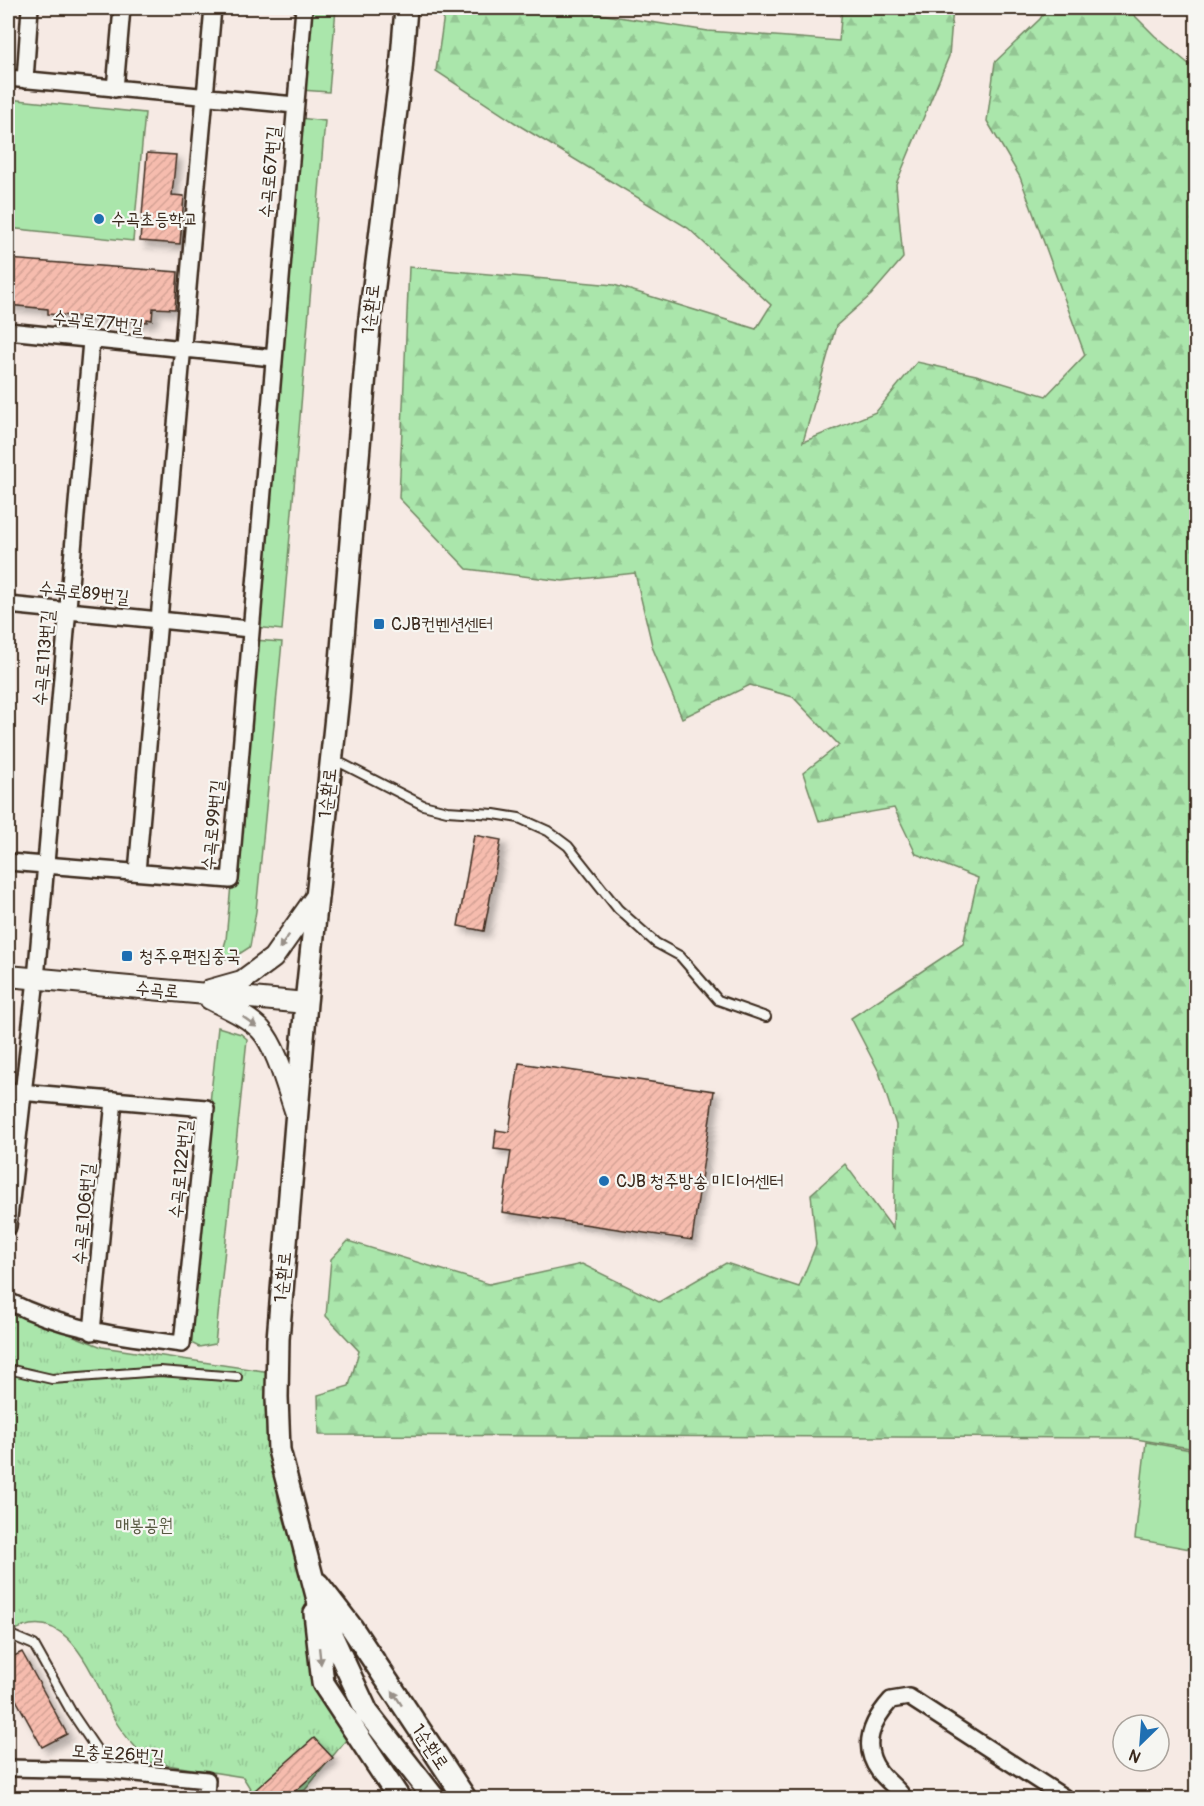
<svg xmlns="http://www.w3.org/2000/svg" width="1204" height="1806" font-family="Pangolin,'Poor Story',sans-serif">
<defs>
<pattern id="forest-firs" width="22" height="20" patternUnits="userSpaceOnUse" patternTransform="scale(1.5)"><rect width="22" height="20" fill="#aae6ab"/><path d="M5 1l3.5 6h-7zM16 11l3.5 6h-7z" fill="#93c593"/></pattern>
<pattern id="park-tufts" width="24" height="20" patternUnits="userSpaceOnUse" patternTransform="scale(1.5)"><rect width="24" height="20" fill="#aae6ab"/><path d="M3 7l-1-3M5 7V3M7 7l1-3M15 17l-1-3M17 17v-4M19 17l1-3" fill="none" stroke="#93c593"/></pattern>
<pattern id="building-hatch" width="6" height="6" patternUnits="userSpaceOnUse" patternTransform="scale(1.5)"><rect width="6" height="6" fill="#f6bcae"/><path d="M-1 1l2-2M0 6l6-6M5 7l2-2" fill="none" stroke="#d4a295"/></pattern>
<filter id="shadow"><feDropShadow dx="5.5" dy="5.5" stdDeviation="3" flood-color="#0004"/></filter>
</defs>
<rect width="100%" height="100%" fill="#f6eae4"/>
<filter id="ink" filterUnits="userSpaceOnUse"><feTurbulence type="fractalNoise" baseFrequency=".0167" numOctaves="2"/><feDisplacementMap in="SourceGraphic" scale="12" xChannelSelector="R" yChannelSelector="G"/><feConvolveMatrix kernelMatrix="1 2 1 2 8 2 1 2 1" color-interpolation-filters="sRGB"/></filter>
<g filter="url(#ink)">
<path fill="#aae6ab" stroke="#728864" stroke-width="1.5" d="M309,8H336L329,92L301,90Z
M8,99L145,113L133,241L8,228Z
M299,118L325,121L282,630L256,627Z
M253,640L282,642L256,911L250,947L236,956L220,960L226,940Z
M218,1027L241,1034L247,1039L215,1344L199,1347L185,1340Z
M1146,1442L1196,1451V1550L1135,1539Z"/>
<path fill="url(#forest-firs)" stroke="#728864" stroke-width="1.5" d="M445,8H585L593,13L708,31L839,41L842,8H953L949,56L896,184L903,258L871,295L836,326L803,442L876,412L917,362L976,375L1046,396L1085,355L1020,177L987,121L995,62L1040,19L1047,8H1127L1155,36L1196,70V1449L1130,1438L319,1435L318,1395L349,1386L359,1351L326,1316L331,1259L348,1241L489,1284L582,1264L659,1302L726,1263L799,1287L816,1245L811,1194L845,1164L893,1229L896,1125L879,1072L851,1018L963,944L978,878L916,854L894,808L819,821L803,773L839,745L793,697L750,685L682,718L653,649L635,573L563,581L467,569L399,498L409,267L614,285L756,329L771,305L688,228L520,126L436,71Z"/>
<path fill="url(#park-tufts)" stroke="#728864" stroke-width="1.5" d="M8,1310L102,1347L270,1372L278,1500L330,1670L359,1724L305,1790L283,1798H256L243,1777L148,1762C138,1749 124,1736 116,1722C93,1680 69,1596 8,1634Z"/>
<path fill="url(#building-hatch)" stroke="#3b2a1e" stroke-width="1.5" filter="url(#shadow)" d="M147,153L176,155L172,195L184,196L180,244L140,241Z
M8,259L178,272L175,309L153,308L152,320L147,319V322L48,314V309L8,305Z
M474,835L501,840L484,931L458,926Z
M519,1063L714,1091L692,1240L502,1212L511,1151L494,1149L496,1130L509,1132Z
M22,1652L67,1734L42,1747L8,1685V1659Z
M314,1738L333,1758L287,1798H246Z"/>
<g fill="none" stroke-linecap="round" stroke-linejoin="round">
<g stroke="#3b2a1e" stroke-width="12">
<path id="service" d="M333,759L423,805L447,811L494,814L519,818L548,831L568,846L618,909L656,943L680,956L718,1000L766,1017
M8,1369L52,1379L160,1371L237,1377
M8,1634L34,1645L72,1713L97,1750L105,1770"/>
</g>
<g stroke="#3b2a1e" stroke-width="20">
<path id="minor" d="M8,78L295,105
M25,80L30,8
M115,89L122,8
M8,331L273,358
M8,605L250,629
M8,862L230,880L304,8
M137,872C160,584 187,296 213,8
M8,1091L206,1108L182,1344C121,1336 64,1330 8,1301
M8,1227L36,979L91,341
M92,1332L114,1100
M8,1768L105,1770L207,1780L206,1798
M904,1798C898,1788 886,1781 879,1771C860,1745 873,1720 891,1700L909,1697L1065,1798"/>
</g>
<g stroke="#3b2a1e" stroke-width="24">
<path id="tertiary" d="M8,976L306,1003
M210,990L242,981L273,958L318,894
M210,999C226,1007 248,1016 261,1030C278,1049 288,1092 297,1116"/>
</g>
<g stroke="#3b2a1e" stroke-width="26">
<path id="secondary" d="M406,8L401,70L369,326L338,697L306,1003L278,1339L277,1397L279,1450L322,1615L367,1712L434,1798
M318,1584L352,1628L465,1798
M315,1613L323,1683L399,1798"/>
</g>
<use href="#service" stroke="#f6f6f2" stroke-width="8"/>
<use href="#minor" stroke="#f6f6f2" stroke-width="15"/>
<use href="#tertiary" stroke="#f6f6f2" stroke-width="20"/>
<use href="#secondary" stroke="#f6f6f2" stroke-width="21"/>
</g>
<defs><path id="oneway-solid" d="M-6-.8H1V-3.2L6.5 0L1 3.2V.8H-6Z" transform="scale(1.5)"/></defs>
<g fill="#989088">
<use href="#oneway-solid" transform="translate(284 942) rotate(125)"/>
<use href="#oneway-solid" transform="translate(250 1022) rotate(36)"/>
<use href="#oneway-solid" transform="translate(320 1656) rotate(84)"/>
<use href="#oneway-solid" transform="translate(397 1698) rotate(-123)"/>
</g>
</g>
<g fill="#1f6fb2" stroke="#f6f6f2" stroke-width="2">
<circle cx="99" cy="219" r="6"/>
<rect x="373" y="618" width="12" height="12" rx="3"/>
<rect x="121" y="950" width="12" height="12" rx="3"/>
<circle cx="604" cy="1181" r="6"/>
</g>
<g text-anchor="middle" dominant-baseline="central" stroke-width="4.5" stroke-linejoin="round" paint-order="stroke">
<g font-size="18" fill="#3b2a1e" stroke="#f6f6f2">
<text transform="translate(270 172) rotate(-85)">수곡로67번길</text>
<text transform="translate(371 309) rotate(-84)">1순환로</text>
<text transform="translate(98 322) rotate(6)">수곡로77번길</text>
<text transform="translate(84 593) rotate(6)">수곡로89번길</text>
<text transform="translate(44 658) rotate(-85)">수곡로113번길</text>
<text transform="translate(328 793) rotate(-84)">1순환로</text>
<text transform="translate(213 825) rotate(-84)">수곡로99번길</text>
<text transform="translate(157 990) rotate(5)">수곡로</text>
<text transform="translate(181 1169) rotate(-84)">수곡로122번길</text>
<text transform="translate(84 1214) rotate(-85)">수곡로106번길</text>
<text transform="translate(283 1277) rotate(-85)">1순환로</text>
<text transform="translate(430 1747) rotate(56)">1순환로</text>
<text transform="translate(118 1754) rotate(4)">모충로26번길</text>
</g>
<g font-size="18" fill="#3b2a1e" stroke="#f6f6f2" text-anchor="start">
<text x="111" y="219">수곡초등학교</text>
<text x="391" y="624">CJB컨벤션센터</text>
<text x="139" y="956">청주우편집중국</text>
<text x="616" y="1181">CJB 청주방송 미디어센터</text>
</g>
<g font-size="18" fill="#575941" stroke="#f6f6f2">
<text x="144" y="1525">매봉공원</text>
</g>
</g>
<rect width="1204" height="1806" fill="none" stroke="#f6f6f2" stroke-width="30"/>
<rect x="15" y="15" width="1174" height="1776" fill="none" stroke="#3b2a1e" stroke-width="2" filter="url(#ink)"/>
<g transform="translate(1141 1743) rotate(205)"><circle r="28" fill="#f6f6f2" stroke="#aba49d" stroke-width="1.5"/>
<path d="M0-4.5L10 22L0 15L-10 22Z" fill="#1f6fb2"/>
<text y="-9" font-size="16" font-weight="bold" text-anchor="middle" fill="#3b2a1e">N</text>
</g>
</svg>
